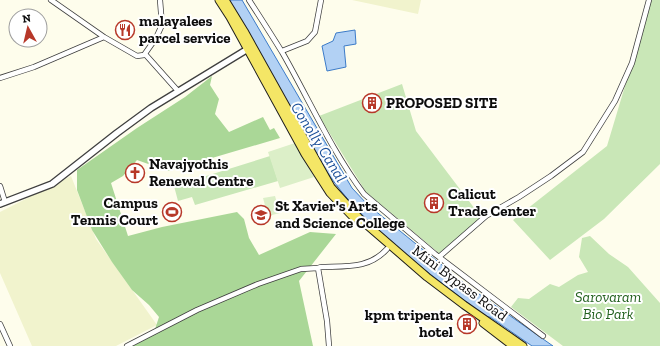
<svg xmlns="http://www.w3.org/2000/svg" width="660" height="346" font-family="'Zilla Slab',serif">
<rect width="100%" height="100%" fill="#fefdec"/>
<path fill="#f1f3cd" d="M352,0H421L418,14Z
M71,176L96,239L157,325L116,346H32L0,273V212Z"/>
<path fill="#c9e7b7" d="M649,0H660V164L604,219L550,260L513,220L607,146L643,26Z
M402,84L416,131L481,217L440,254L366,192L319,116Z
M270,156L278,181L195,205L192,197L178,201L174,186Z
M590,236L609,254L628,267L660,303V346H563L511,307L518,298L529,299L550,284L559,287L578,275L588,272L579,257L582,238Z"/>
<path fill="#aad797" d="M212,76L210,85L219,99L215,114L229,132L263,117L270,130L274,128L280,138L168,171L137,160L123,176L111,183L128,236L162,227L237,212L244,219L249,238L259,255L310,232L336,234L299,281L313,346H127L154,332L159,317L149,305L132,290L112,262L92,230L77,190V170L137,128L185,97Z"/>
<path fill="#dcefc8" d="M295,143L314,177L280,188L268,152Z
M275,196L280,213L268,216L263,198Z"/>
<path fill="#b2d1f4" stroke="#3c7bc8" d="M229,0H242L352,188L368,205L469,287L553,346H532L490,317H486C429,272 365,230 325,169Z
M355,30L356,44L344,46L346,67L327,71L322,46L333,41L336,33Z"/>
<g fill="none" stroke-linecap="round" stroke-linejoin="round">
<g stroke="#3f3f3f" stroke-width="6">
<path id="minor" d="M51,0L104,37
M249,0C260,17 271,34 282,52C309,99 331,150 364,194L435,254L543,336
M282,51L307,41L315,32L321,0
M145,54L178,91
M0,78L34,67L104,37L137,56L144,55L156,38L162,25L160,0
M0,186L5,202
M439,257L486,216L519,197L551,176L583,152L615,101L632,63L649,0
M0,324L10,346
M127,346L197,310L258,284L301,269L318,268
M329,346L327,321L318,268L321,267C347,266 369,269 387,249"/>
</g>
<g stroke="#3f3f3f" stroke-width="8">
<path id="tertiary" d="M0,204L52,184L117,133L151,108L251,47"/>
</g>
<g stroke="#1d1d1d" stroke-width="9">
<path id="primary" d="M219,0L230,17L305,154L330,193L354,218
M225,0L244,31L331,187L360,219L427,277L464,305L523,346
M483,323L513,346"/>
</g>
<use href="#minor" stroke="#fff" stroke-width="4.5"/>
<use href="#tertiary" stroke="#fff" stroke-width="5.5"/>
<use href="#primary" stroke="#f4e666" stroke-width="7"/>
</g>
<defs>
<g id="restaurant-ring" transform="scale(1)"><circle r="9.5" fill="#fff" stroke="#b73829" stroke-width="1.5"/><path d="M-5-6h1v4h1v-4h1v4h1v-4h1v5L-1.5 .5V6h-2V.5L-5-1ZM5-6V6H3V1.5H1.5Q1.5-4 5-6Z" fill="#b73829"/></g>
<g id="building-ring" transform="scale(1)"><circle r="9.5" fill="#fff" stroke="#b73829" stroke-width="1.5"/><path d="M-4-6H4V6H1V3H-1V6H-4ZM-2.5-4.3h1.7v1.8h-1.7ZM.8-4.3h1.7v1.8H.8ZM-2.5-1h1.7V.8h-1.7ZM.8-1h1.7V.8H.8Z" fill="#b73829"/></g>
<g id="church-ring" transform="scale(1)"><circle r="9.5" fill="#fff" stroke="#b73829" stroke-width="1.5"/><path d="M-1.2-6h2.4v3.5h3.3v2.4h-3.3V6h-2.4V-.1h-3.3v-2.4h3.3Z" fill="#b73829"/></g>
<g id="stadium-ring" transform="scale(1)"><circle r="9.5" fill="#fff" stroke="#b73829" stroke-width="1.5"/><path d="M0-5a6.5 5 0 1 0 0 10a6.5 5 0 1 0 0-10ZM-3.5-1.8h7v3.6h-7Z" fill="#b73829"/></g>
<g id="university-ring" transform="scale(1)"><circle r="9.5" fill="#fff" stroke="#b73829" stroke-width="1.5"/><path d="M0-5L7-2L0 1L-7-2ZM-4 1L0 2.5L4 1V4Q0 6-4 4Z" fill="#b73829"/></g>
</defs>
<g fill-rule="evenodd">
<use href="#restaurant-ring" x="125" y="30"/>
<use href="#building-ring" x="372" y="103"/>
<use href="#church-ring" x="135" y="173"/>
<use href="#building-ring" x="434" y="203"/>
<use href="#stadium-ring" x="172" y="212"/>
<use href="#university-ring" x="261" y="215"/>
<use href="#building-ring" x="467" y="324"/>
</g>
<g text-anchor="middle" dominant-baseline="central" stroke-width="4" stroke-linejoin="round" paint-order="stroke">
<g font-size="15" font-weight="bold" fill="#0c0c0c" stroke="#fff" text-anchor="start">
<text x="139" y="21">malayalees<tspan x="139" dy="17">parcel service</tspan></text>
<text x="386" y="103">PROPOSED SITE</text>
<text x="149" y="164">Navajyothis<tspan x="149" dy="17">Renewal Centre</tspan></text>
<text x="448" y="194">Calicut<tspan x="448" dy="17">Trade Center</tspan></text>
<text x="158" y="203" text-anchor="end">Campus<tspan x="158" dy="17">Tennis Court</tspan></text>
<text x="275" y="206">St Xavier's Arts<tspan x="275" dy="17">and Science College</tspan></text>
<text x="453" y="315" text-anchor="end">kpm tripenta<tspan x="453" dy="17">hotel</tspan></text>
</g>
<g font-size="15" fill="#0c0c0c" stroke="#fff">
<text transform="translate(460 283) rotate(37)">Mini Bypass Road</text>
</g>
<g font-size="15" font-style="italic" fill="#23611f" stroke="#fff">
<text x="608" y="297">Sarovaram<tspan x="608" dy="17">Bio Park</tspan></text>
</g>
<g font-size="16" font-style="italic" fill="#1a4f99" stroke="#fff">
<text transform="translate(319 142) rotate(58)">Conolly Canal</text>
</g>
</g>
<g transform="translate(28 28) rotate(352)"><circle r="19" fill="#ffffff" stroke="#9e9e9e"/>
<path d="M0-3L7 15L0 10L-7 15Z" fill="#b73829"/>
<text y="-6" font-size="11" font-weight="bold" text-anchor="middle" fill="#0c0c0c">N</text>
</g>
</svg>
